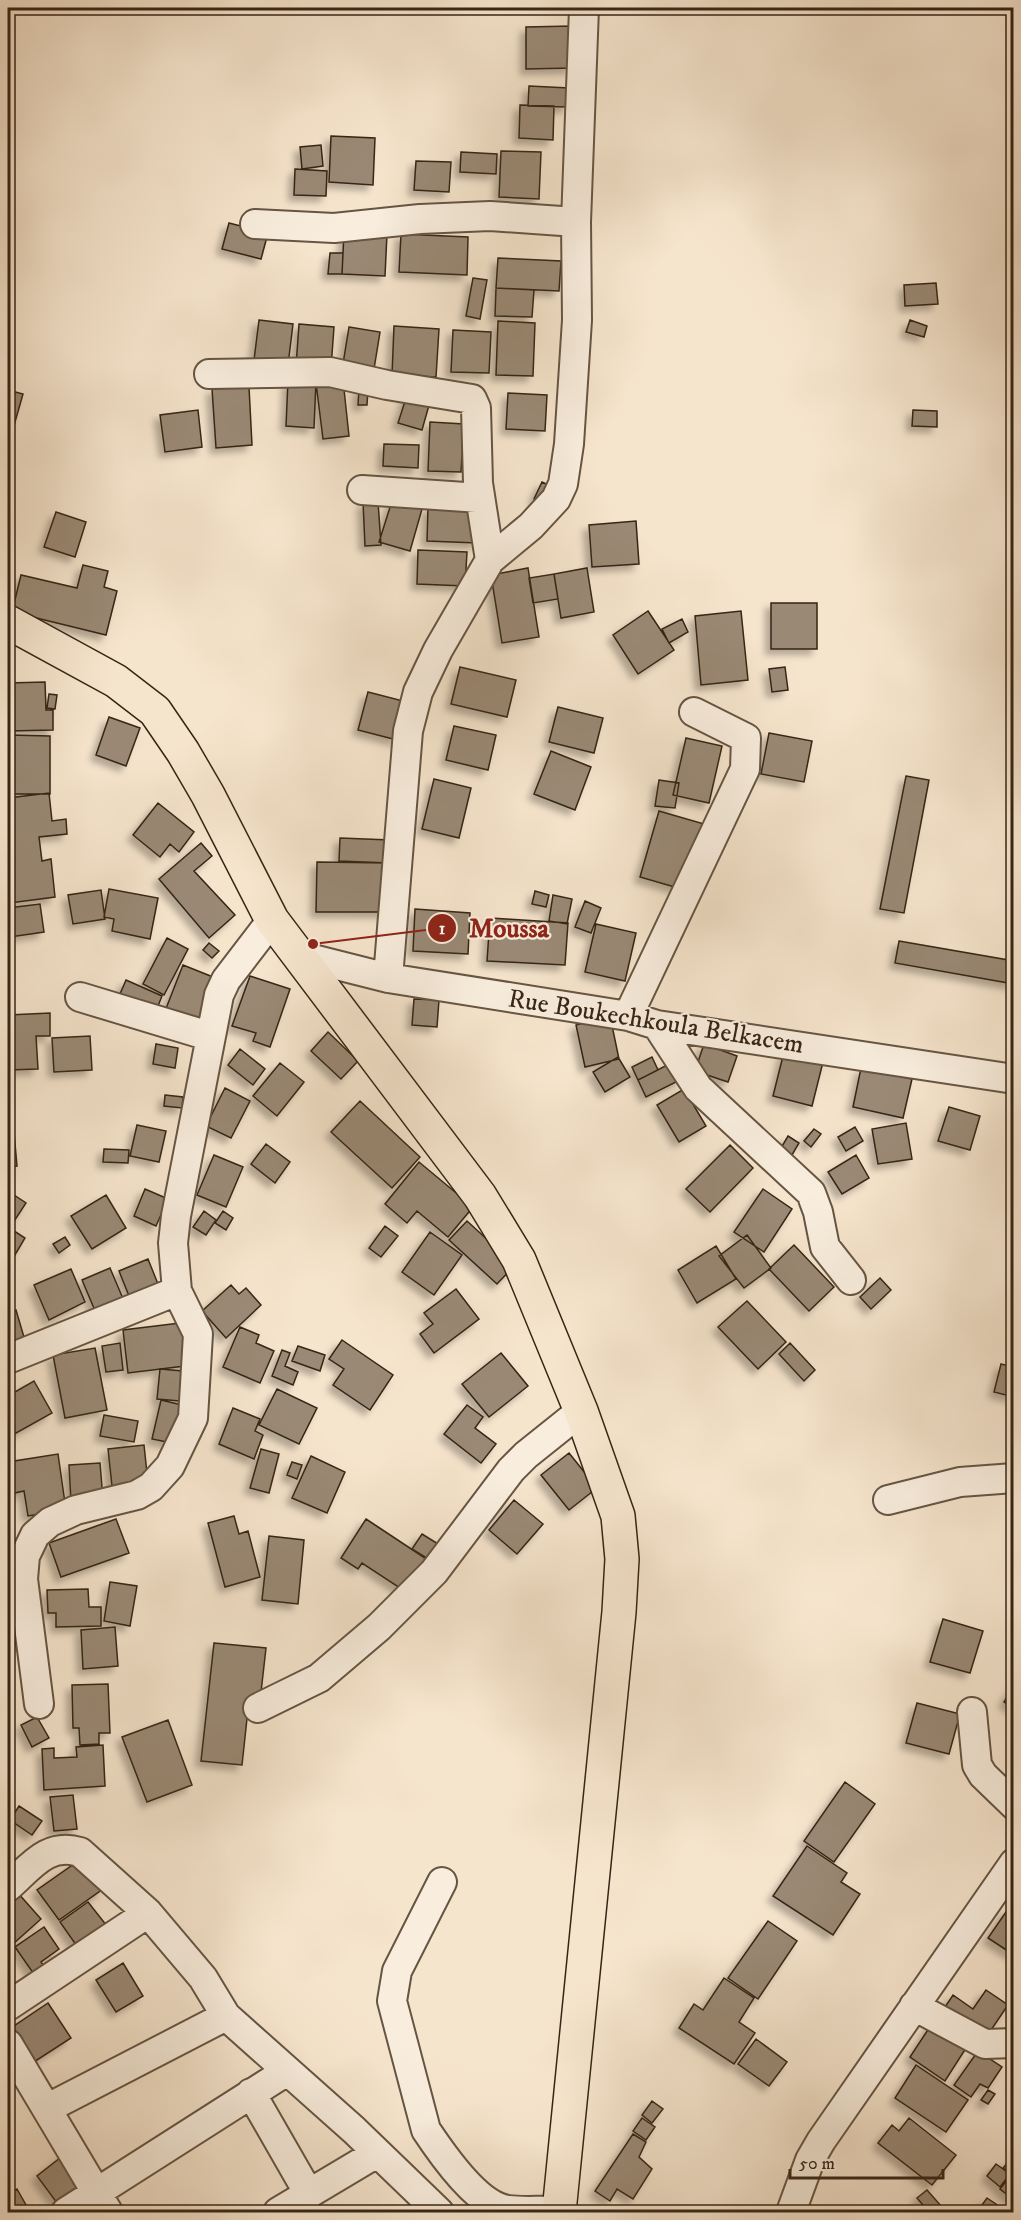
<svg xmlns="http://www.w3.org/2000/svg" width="1021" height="2220" font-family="'IM FELL DW Pica',serif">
<defs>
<filter id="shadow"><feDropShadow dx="-5.5" dy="5.5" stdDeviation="3" flood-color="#0004"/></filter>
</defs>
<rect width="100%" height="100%" fill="#f6e5cd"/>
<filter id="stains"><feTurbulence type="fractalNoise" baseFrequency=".00333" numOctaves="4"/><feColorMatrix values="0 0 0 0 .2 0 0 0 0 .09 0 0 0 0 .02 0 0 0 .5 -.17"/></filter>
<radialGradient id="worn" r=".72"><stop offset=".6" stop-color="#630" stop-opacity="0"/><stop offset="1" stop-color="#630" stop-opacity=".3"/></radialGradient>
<path fill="#9a8975" stroke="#362515" stroke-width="1.5" filter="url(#shadow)" d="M572,26V68L526,69V27Z
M529,86L569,88L568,107L528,106Z
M520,105L554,106L553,140L519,138Z
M331,136L375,138L373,185L329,182Z
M321,145L323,166L302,169L300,147Z
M501,151L541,152L539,199L499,197Z
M461,152L497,154L496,174L460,172Z
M416,161L451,162L449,192L414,190Z
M295,169L327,171L326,196L294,195Z
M229,223L268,233L261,259L222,249Z
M344,232L387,234L385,276L342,274Z
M401,234L468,237L467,275L399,272Z
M330,253H343L342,274H328Z
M498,258L561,261L559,291L496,288Z
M473,278L487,280L480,319L466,316Z
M936,283L938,304L905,306L904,285Z
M496,288L534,290L532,317L495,316Z
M259,320L293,324L288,365L254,360Z
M910,320L927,326L924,337L906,332Z
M498,321L535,323L533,376L496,375Z
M299,324L334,327L331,368L296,366Z
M394,326L439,329L436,377L392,375Z
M349,327L380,332L374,369L343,364Z
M453,330L491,332L489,373L451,372Z
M288,380L316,381L314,428L286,426Z
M343,380L349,436L323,439L316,383Z
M249,387L252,445L216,448L212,389Z
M359,388L368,389L367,405H358Z
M8,390L23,394L11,436L8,435Z
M408,392L431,398L422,430L398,423Z
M508,393L547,395L545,431L506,429Z
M198,410L202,447L165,452L160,415Z
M913,410L937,411V427L912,426Z
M430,422L464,424L461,472L428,471Z
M384,444L419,445L418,468L383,466Z
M542,482L559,490L551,507L534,499Z
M378,501L381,545L365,546L363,502Z
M392,501L422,509L410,551L379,542Z
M428,507L479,509L477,543L427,541Z
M56,512L86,522L75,557L44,547Z
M636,521L639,564L592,567L589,525Z
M418,550L467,552L465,586L417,584Z
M83,565L108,571L104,587L117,591L106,635L12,612L21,575L77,588Z
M528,568L539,637L502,643L491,575Z
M587,568L594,612L561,618L554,574Z
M554,574L558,599L533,603L529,578Z
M771,603H817V649H771Z
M648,611L674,650L638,674L613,635Z
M741,611L748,680L701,685L695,616Z
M682,619L688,632L669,643L662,629Z
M460,667L516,680L507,717L451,704Z
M785,667L788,690L772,692L769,669Z
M45,682L46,710H53V730L8,731V683Z
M368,692L407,702L397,740L358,730Z
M49,694L57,695L55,709L47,708Z
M558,707L603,718L594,753L549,742Z
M109,717L140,728L126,766L96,755Z
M454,726L496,735L488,770L446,760Z
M769,733L812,741L804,782L761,774Z
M8,735L50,736V794H8Z
M686,738L722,746L709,803L673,795Z
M551,751L591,767L575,810L534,794Z
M906,776L929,780L904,913L880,909Z
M434,779L471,788L459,838L422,829Z
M659,780L679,783L675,808L655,806Z
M49,793L52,821L66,819L67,834L39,837L42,861L51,859L55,897L10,903L8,798Z
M158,803L194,832L179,852L170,844L160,857L133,835Z
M659,811L704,824L685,890L640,877Z
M340,838L390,840L389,863L339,861Z
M201,843L212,856L194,871L235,915L209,938L159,879Z
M317,862L389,863V912H316Z
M109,889L158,898L150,939L112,931L114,919L104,917Z
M101,890L105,919L73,924L68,895Z
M535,891L549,895L546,907L532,904Z
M553,895L572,899L567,924L549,921Z
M585,901L601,908L591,933L575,927Z
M40,904L44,932L10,937L8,908Z
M415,909L470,913L468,954L413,951Z
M490,918L568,923L565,965L487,961Z
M596,924L636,933L625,981L585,972Z
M167,938L188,949L164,995L143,984Z
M899,941L1014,961V984L895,963Z
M209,943L219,951L212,958L203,950Z
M183,965L223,981L204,1027L165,1011Z
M250,976L290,989L270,1047L253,1041L256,1033L232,1026Z
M126,980L162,996L156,1011L120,994Z
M414,999L439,1000L437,1027L412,1025Z
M50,1013V1036H36L38,1069L8,1070V1015Z
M610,1016L619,1059L585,1067L576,1025Z
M328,1032L358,1061L341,1079L311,1051Z
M90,1036L92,1070L54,1072L52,1038Z
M156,1044L178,1048L175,1068L153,1064Z
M704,1044L737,1056L728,1082L695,1071Z
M240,1049L265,1069L253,1085L228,1065Z
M784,1052L823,1062L812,1106L773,1096Z
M618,1057L630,1077L605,1092L593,1072Z
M652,1057L658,1070L638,1080L632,1067Z
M673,1062L682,1079L646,1097L638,1080Z
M280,1063L304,1082L277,1116L253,1096Z
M861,1068L912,1079L903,1118L853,1107Z
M225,1088L250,1101L231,1138L206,1126Z
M684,1089L706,1126L679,1142L657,1105Z
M165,1095L183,1097L182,1108L164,1106Z
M360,1101L420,1157L392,1188L331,1132Z
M949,1107L980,1116L970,1150L938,1141Z
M13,1121L17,1166L8,1167V1122Z
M906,1123L912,1159L878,1164L872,1129Z
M137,1125L166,1131L159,1162L130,1156Z
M855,1127L863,1141L846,1151L838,1137Z
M814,1129L821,1134L811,1147L804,1141Z
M788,1136L799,1143L792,1155L781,1148Z
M266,1144L290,1162L275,1183L251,1164Z
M730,1145L753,1168L710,1212L686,1189Z
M104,1149L129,1150L128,1163L103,1162Z
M214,1155L243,1167L226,1207L197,1195Z
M856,1155L869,1178L842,1194L828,1172Z
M419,1162L473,1207L448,1237L417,1211L407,1223L385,1204Z
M145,1189L168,1199L156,1226L134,1216Z
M763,1189L792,1209L764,1252L734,1232Z
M8,1191L26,1203L11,1226L8,1224Z
M106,1195L126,1228L92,1249L71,1216Z
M204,1211L216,1220L206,1235L193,1227Z
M223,1211L233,1218L226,1230L215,1223Z
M467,1221L515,1265L497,1284L449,1240Z
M385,1226L398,1236L381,1257L369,1248Z
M8,1227L25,1238L9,1265L8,1263Z
M430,1232L462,1255L434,1295L402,1272Z
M747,1235L771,1268L744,1288L719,1256Z
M65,1237L70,1245L59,1253L53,1244Z
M794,1245L834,1287L809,1311L769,1269Z
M716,1246L736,1279L697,1303L678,1270Z
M148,1259L160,1289L131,1301L119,1271Z
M110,1268L124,1301L96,1313L82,1280Z
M71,1269L85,1302L49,1320L34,1285Z
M880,1278L891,1290L871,1309L860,1297Z
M231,1285L239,1294L246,1288L261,1305L226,1338L202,1311Z
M456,1289L479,1319L434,1353L420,1334L433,1324L424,1313Z
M747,1301L786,1342L758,1369L718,1327Z
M16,1310L26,1344L8,1350V1313Z
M188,1322L193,1365L128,1373L123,1330Z
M240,1327L259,1335L256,1343L274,1351L260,1383L223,1367Z
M342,1340L393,1375L370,1410L333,1385L344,1369L329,1359Z
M120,1343L123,1370L106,1372L102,1346Z
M790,1343L815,1370L804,1381L779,1354Z
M298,1346L325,1355L320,1371L292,1361Z
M95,1348L107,1410L65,1418L53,1355Z
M282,1350L290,1353L285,1366L298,1372L293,1385L272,1376Z
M501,1353L528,1386L489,1417L462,1384Z
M1001,1364L1014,1367V1397L994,1392Z
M160,1369L194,1372L191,1402L157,1399Z
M34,1381L52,1413L9,1437L8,1396Z
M277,1389L317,1408L299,1444L259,1425Z
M161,1400L186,1406L177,1444L152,1439Z
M467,1405L483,1417L475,1428L496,1444L481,1463L444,1434Z
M233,1408L260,1419L255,1431L263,1435L254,1459L219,1444Z
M104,1415L138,1421L134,1442L100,1436Z
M144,1445L148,1483L112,1486L108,1449Z
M261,1449L279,1454L269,1493L250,1488Z
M569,1453L597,1488L569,1510L541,1475Z
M58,1454L66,1510L28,1516L24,1491L10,1494L8,1462Z
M311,1456L345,1472L327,1513L292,1498Z
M292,1462L302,1465L297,1479L287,1475Z
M100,1463L103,1499L71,1502L69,1465Z
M514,1500L543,1524L517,1554L489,1530Z
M234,1516L239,1534L248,1531L260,1577L225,1587L208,1523Z
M116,1519L129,1553L61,1577L49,1543Z
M366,1519L431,1562L409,1594L362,1563L358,1569L341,1558Z
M422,1534L443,1547L433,1562L412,1549Z
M269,1536L304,1540L298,1604L262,1600Z
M15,1547L19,1570L8,1573V1548Z
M110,1582L137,1586L130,1626L104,1621Z
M88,1589L89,1607H101V1626L56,1627V1613H48L47,1590Z
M19,1606L26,1643L8,1647V1608Z
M943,1619L983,1631L970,1673L930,1662Z
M115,1627L118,1666L83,1669L81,1630Z
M214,1643L266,1648L260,1701L249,1700L242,1765L201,1761Z
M108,1684L110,1733H99V1744L80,1745L79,1728H73L72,1685Z
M1014,1686V1708L1004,1702Z
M917,1703L960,1714L949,1754L906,1743Z
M37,1717L49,1738L32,1747L21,1725Z
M168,1720L192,1785L147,1802L122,1737Z
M103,1745L105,1786L44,1790L42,1749L54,1748V1758L77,1757L76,1747Z
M845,1782L875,1804L834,1862L804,1841Z
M8,1795L14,1818L8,1820Z
M73,1795L77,1829L54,1831L50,1797Z
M19,1806L42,1821L32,1835L10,1820Z
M807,1846L847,1873L841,1882L860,1894L833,1935L773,1896Z
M81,1859L103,1889L59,1920L37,1890Z
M17,1892L41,1919L13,1944L8,1938V1901Z
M88,1902L111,1931L81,1952L60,1922Z
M1008,1909L1014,1913V1955L988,1938Z
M768,1921L797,1941L758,1999L728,1978Z
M44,1927L59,1949L41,1962L48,1972L38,1980L15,1947Z
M123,1963L143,1996L116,2012L96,1980Z
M724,1978L754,1998L739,2022L755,2033L734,2064L679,2028L694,2004L703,2010Z
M986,1990L1008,2005L987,2036L945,2007L953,1995L973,2009Z
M48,2003L71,2038L34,2062L11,2028Z
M933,2022L968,2045L945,2081L910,2057Z
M756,2039L787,2062L769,2086L738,2064Z
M978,2051L1002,2067L988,2088L980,2084L971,2097L954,2085Z
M916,2065L968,2100L946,2132L895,2098Z
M988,2090L995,2094L988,2104L981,2100Z
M652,2101L663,2109L652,2123L642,2115Z
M642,2118L655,2127L646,2140L633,2131Z
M909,2118L956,2155L932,2185L878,2143L892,2125L899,2131Z
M633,2134L646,2142L639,2157L652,2169L633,2199L617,2189L610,2201L595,2191Z
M65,2154L88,2185L60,2207L37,2176Z
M1010,2160L1014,2163L1013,2175L1003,2168Z
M996,2164L1010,2174L1000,2187L987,2176Z
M1011,2175L1014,2177V2200L1000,2189Z
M17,2189L30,2212H8V2194Z
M927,2190L942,2207L935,2212H929L917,2198Z
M987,2198L1008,2212H977Z"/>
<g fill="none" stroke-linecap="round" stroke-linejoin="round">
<g stroke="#665543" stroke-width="32">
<path id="minor" d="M255,224L334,228L420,219L490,216L576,222
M209,374L330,372L387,385L472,399L476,408L478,483L490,560
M362,490L480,498
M301,956L388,978L628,1016L657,1025L1014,1079
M388,978L408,731L418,692L438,650L490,560L531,526L556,499L563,484L569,444L577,320L576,222L584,8
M80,997L209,1036
M628,1016L745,769L746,738L694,712
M657,1025L698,1088L811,1193L818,1212L825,1247L851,1280
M8,1359L177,1291L173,1243L176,1216L219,995L226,980L272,920
M888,1500L960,1482L1014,1478
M23,1579L39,1704
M8,1589L23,1579L25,1556L35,1535L50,1522L76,1510L137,1495L151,1487L170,1466L193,1418L198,1334L177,1291
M258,1708L319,1678L379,1627L434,1572L511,1470L526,1455L581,1411
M972,1712L977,1765L983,1775L1014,1805
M442,1882L397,1971L392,2001L426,2130C442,2154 478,2206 508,2210C524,2212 542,2210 559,2211
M8,1887C31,1867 47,1842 80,1852L148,1913L203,1978L226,2016L354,2130L439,2212
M8,2006L148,1913
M914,2006L985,2044L1014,2043
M8,2044L108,2212
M251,2093L309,2194
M48,2108L226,2016
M66,2212L287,2071
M278,2212L377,2153
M791,2212L810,2160L821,2141L1014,1863"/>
</g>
<g stroke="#362515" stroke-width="36">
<path id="major" d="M8,622L116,681L155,711L183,752L208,795L272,920L480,1196L519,1260L581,1411L618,1516L622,1559L619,1612L559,2212"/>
</g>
<use href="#minor" stroke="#f9eede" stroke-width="28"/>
<use href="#major" stroke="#f6e5cd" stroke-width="33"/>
</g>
<g text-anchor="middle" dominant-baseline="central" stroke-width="4.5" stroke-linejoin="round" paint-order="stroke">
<g font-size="26" fill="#362515" stroke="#f9eede">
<text transform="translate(656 1022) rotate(9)">Rue Boukechkoula Belkacem</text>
</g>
</g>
<path fill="none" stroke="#8f2418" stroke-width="2" d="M313 944L442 928"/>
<g fill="#8f2418" stroke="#f9eede" stroke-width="2">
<circle cx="313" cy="944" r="6"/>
<circle cx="442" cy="928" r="15"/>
</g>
<g font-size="18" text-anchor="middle" font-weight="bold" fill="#fff">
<text x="442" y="934">1</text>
</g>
<g font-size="27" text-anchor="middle" font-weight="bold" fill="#8f2418" stroke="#f9eede" stroke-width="4.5" stroke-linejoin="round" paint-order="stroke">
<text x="509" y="937">Moussa</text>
</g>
<rect width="1021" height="2220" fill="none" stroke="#f6e5cd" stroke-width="30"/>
<rect x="9" y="9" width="1003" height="2202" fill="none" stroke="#362515" stroke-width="3"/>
<rect x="15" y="15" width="991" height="2190" fill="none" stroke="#362515" stroke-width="1.5"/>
<path d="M790 2169v9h153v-9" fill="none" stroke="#362515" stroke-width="3"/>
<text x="799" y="2169" font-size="18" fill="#362515" stroke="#f9eede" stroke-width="4.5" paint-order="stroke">50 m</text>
<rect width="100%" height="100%" filter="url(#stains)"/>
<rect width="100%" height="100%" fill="url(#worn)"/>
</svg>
